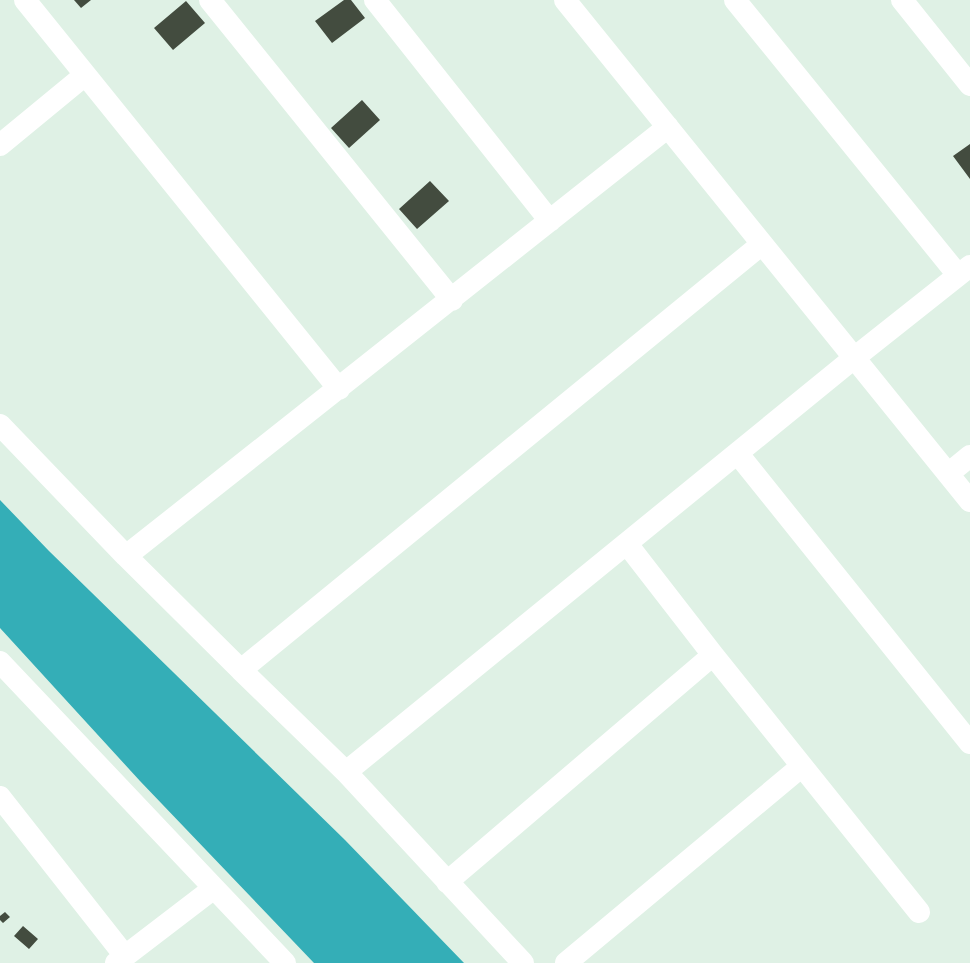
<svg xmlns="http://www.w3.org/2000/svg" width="970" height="963" font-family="Karla,sans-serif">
<rect width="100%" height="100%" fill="#dff1e5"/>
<path fill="#34aeb7" d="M0,500L49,551L345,840L464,963H314L140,781L0,628Z"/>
<path fill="#434c3f" d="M74,0H91L81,8Z
M344,0H351L365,18L332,43L315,21Z
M186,1L205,23L173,50L154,28Z
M362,100L380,120L349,148L331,128Z
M970,144V179L953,156Z
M430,181L449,201L417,229L399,209Z
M5,912L10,917L3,923L0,920V916Z
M23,926L38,939L29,949L14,936Z"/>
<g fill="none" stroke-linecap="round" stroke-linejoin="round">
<path stroke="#fff" stroke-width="22" d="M25,0L339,389
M210,0L452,300
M375,0L550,221
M565,0L970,501
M735,0L958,275
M902,0L970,85
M0,145L85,75
M0,425L126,556L241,670L762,244
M738,454L970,743
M948,474L970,456
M627,544L713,655L919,912
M126,556L668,127
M0,662L214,888
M241,670L346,772L523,963
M346,772L854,358L970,266
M0,797L125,956
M447,882L713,655
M116,963L214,888L285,963
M566,963L802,766"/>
</g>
</svg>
